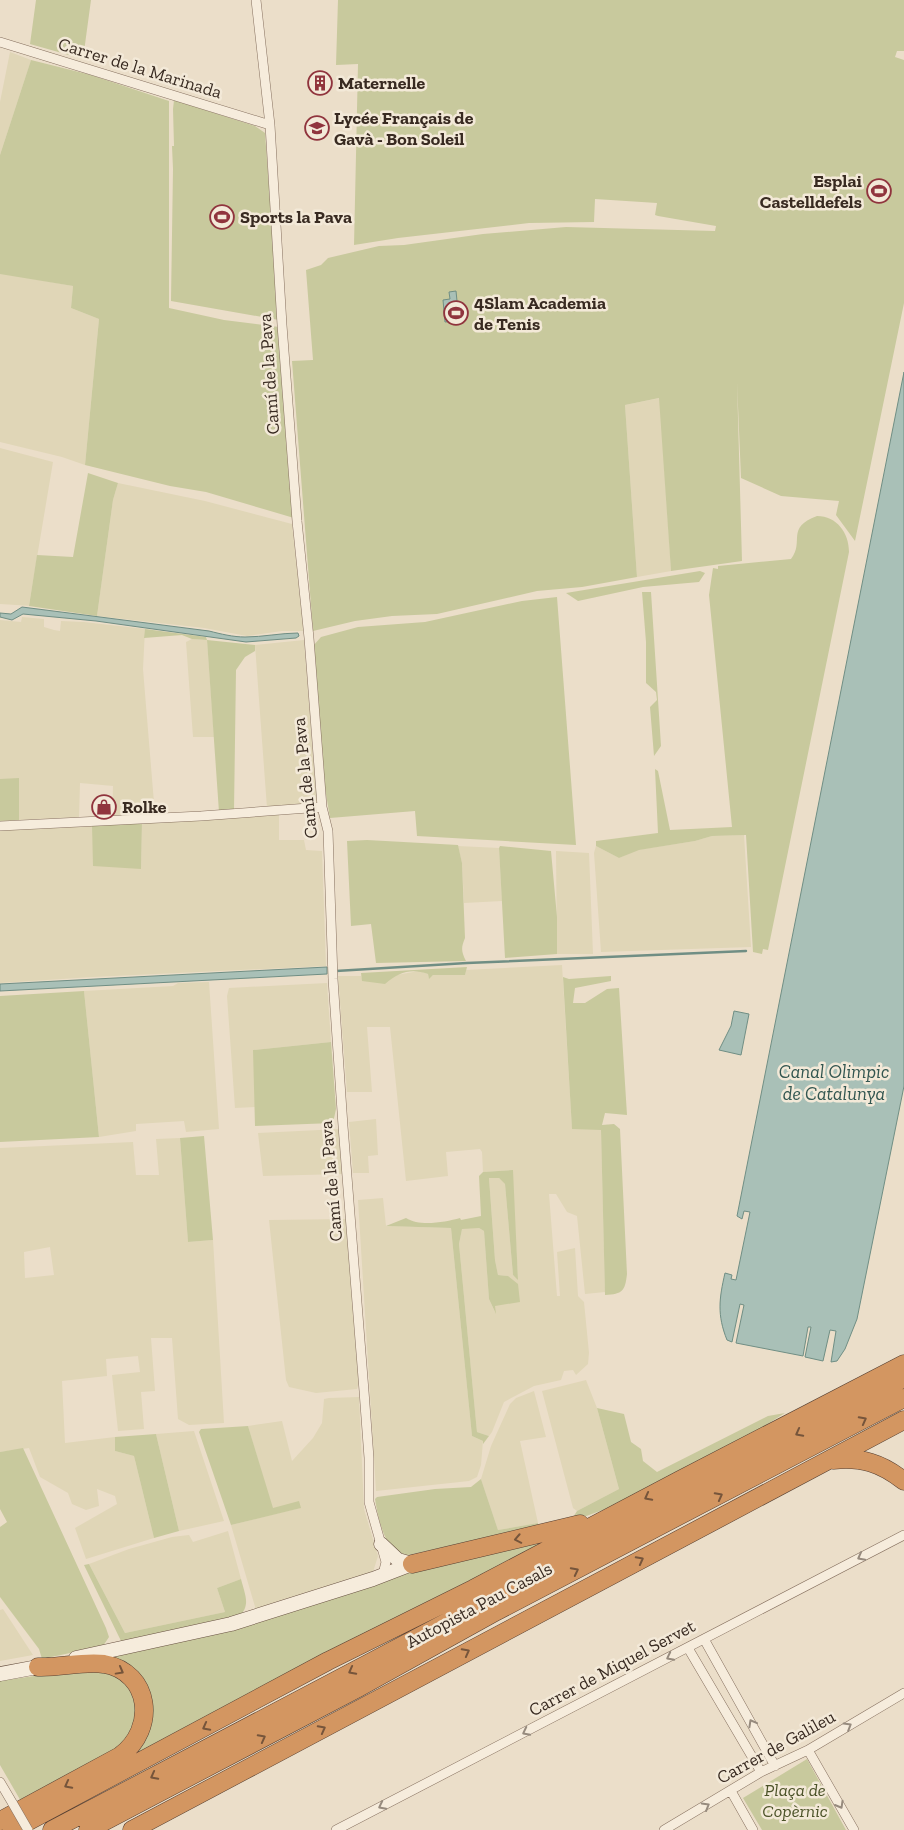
<svg xmlns="http://www.w3.org/2000/svg" width="904" height="1830" font-family="'Zilla Slab',serif">
<rect width="100%" height="100%" fill="#ebdec9"/>
<path fill="#e0d6b7" fill-rule="evenodd" d="M10,52L31,60L0,155V102Z
M0,273L73,286L71,308L99,319L85,465L62,457L0,442Z
M660,398L671,571L637,577L625,405Z
M0,448L53,462L29,605L32,606L0,604Z
M118,483L205,501L292,524L304,631H282L247,636L204,628L97,616L113,500Z
M22,617L44,619V627L54,630L60,631L61,621L84,622L145,629L143,669L155,815L112,817L113,786L80,783L79,817L19,820V779H0V620L21,622Z
M192,639L207,640L214,737H193L186,642Z
M304,640L317,805L267,808L255,645Z
M279,815V840H304L306,850L322,851L326,966L93,977L0,983V830L92,824L141,868L142,822Z
M744,835L751,947L601,952L594,853L596,846L619,858L637,850L695,841L712,836Z
M458,846L499,848L502,901L464,903L462,863Z
M556,851L589,853L593,954H557Z
M562,965L572,1128L601,1129L605,1292L585,1294L577,1216L567,1212L556,1194H549L557,1296H560L557,1252L575,1248L578,1296L584,1302L589,1353L588,1364L576,1375L573,1370L564,1371L561,1380L534,1386L504,1402L492,1432L489,1436L477,1432L459,1244L462,1228H479L484,1231L489,1299L495,1312V1306L508,1276L498,1275L495,1260L489,1178H499L505,1184L513,1275L518,1279L512,1170L483,1172L482,1152L480,1149L446,1152L448,1176L406,1181L390,1027H367L372,1092H347L338,976H361L363,981L419,971L428,974L429,978L433,975H465L466,970Z
M209,982L219,1129L186,1132L184,1121L136,1124V1131L99,1137L84,991L173,986L178,983Z
M327,983L331,1042L254,1050L255,1107L235,1108L227,996L229,988Z
M376,1119L378,1155L368,1156L369,1173H353L349,1122Z
M340,1129L343,1174L263,1176L258,1133Z
M180,1138L188,1242L213,1240L224,1423L189,1425L178,1419L172,1338H151L155,1391L141,1392L144,1429L118,1431L112,1375L140,1372L138,1356L106,1359L107,1376L62,1381L65,1443L115,1437V1451L134,1456L154,1538L86,1559L75,1528L117,1504L115,1496L97,1489L99,1506L86,1510L72,1504L68,1493L40,1477L29,1448L0,1452V1148L133,1142L136,1175H159L156,1139ZM50,1247L54,1275L25,1278L24,1252Z
M383,1198L386,1226L451,1228L472,1436L483,1441L481,1465L477,1477L469,1481L376,1491L358,1200Z
M347,1219L359,1382L357,1389L316,1393L289,1387L286,1380L269,1220Z
M586,1380L597,1408L619,1489L577,1511L573,1508L542,1391Z
M534,1391L546,1437L520,1441L538,1523L498,1530L481,1479L491,1446L510,1404L516,1398Z
M359,1397L364,1509L378,1556L373,1572L256,1610L231,1525L300,1508H272L248,1426L282,1421L292,1461L313,1438L322,1423L324,1399L329,1398Z
M194,1431L224,1521L179,1531L156,1434Z
M228,1531L241,1579L217,1588L225,1612L125,1633L89,1564L129,1549L172,1537L189,1535L193,1542Z
M3,1609L33,1655L0,1661V1610Z"/>
<path fill="#c8c99d" d="M36,0H91L83,59L30,44Z
M338,0H904V51H897L895,57L904,60V303L855,541L836,515L839,501L781,496L741,478L737,382L742,561L671,571L659,398L625,405L637,577L582,587L537,591L437,614L392,616L355,621L313,631L292,361L313,360L306,270L321,265L328,258L379,246L404,245L483,234L566,227L715,231L716,226L658,216L655,215L657,203L595,199L594,222L529,223L398,238L354,245L358,64L336,65Z
M31,60L91,75L169,101V308L224,320L279,327L294,518L206,492L170,486L85,465L99,319L71,308L73,286L0,274V155Z
M174,100L255,126L265,133L279,320L171,301L173,169L172,146H174L173,109Z
M88,473L118,483L113,500L97,616L29,606L37,555L73,557Z
M817,516C837,516 849,533 849,552L768,950L763,949L762,954L753,952L746,835L712,836L695,841L639,850L619,858L596,846V841L658,833L655,769L658,771L670,830L732,827L709,595L713,568L718,569V566L791,559C805,541 785,528 817,516Z
M700,571L705,573L699,582L643,587L578,601L566,593Z
M642,592H651L661,746L654,756L650,707L657,700L656,692L646,683V642Z
M557,597L576,845L417,836L415,811L330,818L324,782L313,646L321,637L358,627L425,622L522,601Z
M145,629L206,637L207,640L255,645V651L245,657L236,670L234,811L219,812L207,640L192,639L182,635L144,638Z
M19,778V820L0,821V779Z
M142,822L141,869L93,866L92,825Z
M367,840L458,845L462,863L465,938C461,948 461,951 466,961L376,963L371,924L351,926L347,841Z
M500,846L551,851L557,917V954L505,958L499,848Z
M467,967L465,975H433L429,979L428,974C411,968 399,972 385,984L362,981L361,973Z
M611,976V981L575,988L573,1003H585L607,989L619,988L627,1115L605,1113L602,1125L614,1124L620,1129L627,1274C625,1291 623,1294 605,1295L601,1130L572,1129L563,977L569,979Z
M84,991L99,1137L0,1142V996Z
M331,1042L336,1109L333,1123L255,1126L253,1050Z
M204,1136L213,1240L188,1242L180,1138Z
M513,1170L518,1280L513,1275L505,1184L499,1178H489L495,1260L498,1275L508,1276L518,1284L520,1302L495,1306L496,1314L489,1299L484,1231L479,1228L462,1229L459,1244L477,1432L489,1436L483,1444V1441L472,1436L451,1228L386,1226L406,1218C420,1227 445,1222 460,1218L461,1220L481,1216L479,1176L483,1172Z
M597,1408L624,1414L631,1442L641,1449L643,1461L657,1472L768,1416L785,1413L758,1430L619,1504L570,1522L577,1511L619,1489Z
M248,1426L273,1508L299,1501L301,1508L231,1525L199,1432L201,1429Z
M156,1434L179,1531L154,1538L134,1456L115,1451V1437Z
M23,1448L106,1628L109,1637L103,1646L42,1659L39,1649L0,1597V1527L7,1522L0,1509V1452Z
M481,1479L498,1530L538,1523L537,1530L495,1536L408,1555C385,1556 378,1517 375,1499L377,1497L435,1489L471,1487Z
M563,1536L126,1760C139,1737 166,1704 142,1681C133,1672 120,1666 109,1658L151,1646L273,1617L455,1558Z
M89,1564L125,1633L225,1612L217,1588L241,1579C245,1595 251,1605 239,1617L122,1643L84,1565Z
M89,1668L104,1670L127,1681L132,1690L137,1715L129,1741L22,1803L0,1765V1681Z
M807,1759L846,1830H762L743,1798Z"/>
<path fill="#a9c0b7" stroke="#708e84" d="M456,291L459,321L445,322L443,300L450,299L449,292Z
M904,372V1086L857,1319L845,1349L837,1361L831,1362L836,1331L830,1330L823,1361L805,1357L811,1327H808L803,1356L736,1343L744,1305L740,1304L732,1342L727,1340C717,1315 719,1299 725,1273L732,1275L731,1279L736,1280L750,1212L744,1211L742,1219L737,1216Z
M22,607L209,631C221,634 233,637 245,637C263,637 281,633 298,633L299,636L296,638L246,642L96,621L23,614L12,620L0,617V613L11,614Z
M327,967V974L0,991V984Z
M734,1011L749,1014L741,1055L719,1050L731,1026Z"/>
<g fill="none" stroke-linecap="round" stroke-linejoin="round">
<path stroke="#708e84" stroke-width="2.5" d="M336,971L467,963L746,951"/>
<g stroke="#86705f" stroke-width="10">
<path id="street" d="M256,0L270,125L282,325L297,521L309,638L322,807L328,831L333,979L343,1126L364,1391L369,1458V1502L386,1562L383,1574
M0,42L270,125
M0,826L201,816L322,807
M704,1639L775,1766
M688,1648L761,1772
M808,1750L854,1830
M0,1782L13,1804
M731,1791L753,1830
M336,1830L904,1535
M664,1830L761,1772L808,1750L904,1693"/>
</g>
<g stroke="#685142" stroke-width="15">
<path id="secondary" d="M381,1544L398,1560L412,1564
M76,1658L231,1624L373,1579L412,1564
M0,1674L48,1665"/>
</g>
<g stroke="#553f32" stroke-width="19">
<path id="highway" d="M833,1460C862,1457 881,1463 904,1481
M412,1564L580,1524
M0,1821L120,1756C157,1729 151,1672 104,1664C83,1661 60,1668 38,1667
M12,1830L328,1661L473,1589L680,1480L904,1364
M52,1830L504,1592L904,1378
M88,1830L358,1688L497,1611L904,1398
M132,1830L904,1420"/>
</g>
<use href="#street" stroke="#f6ecdc" stroke-width="9"/>
<use href="#secondary" stroke="#f6ecdc" stroke-width="14"/>
<use href="#highway" stroke="#d39661" stroke-width="18"/>
<g stroke="#86705f" stroke-width="10" stroke-linecap="butt">
<path id="street-bridge" d="M13,1804L28,1830"/>
</g>
<use href="#street-bridge" stroke="#f6ecdc" stroke-width="9"/>
</g>
<defs><path id="oneway-chevron" d="M-2-3.5L2.5 0L-2 3.5" fill="none" stroke-width="1.6" stroke-linecap="round" stroke-linejoin="round" transform="scale(1.25)"/></defs>
<g stroke="#76553b">
<use href="#oneway-chevron" transform="translate(863 1420) rotate(-28)"/>
<use href="#oneway-chevron" transform="translate(799 1433) rotate(152)"/>
<use href="#oneway-chevron" transform="translate(719 1496) rotate(-28)"/>
<use href="#oneway-chevron" transform="translate(648 1497) rotate(152)"/>
<use href="#oneway-chevron" transform="translate(518 1539) rotate(169)"/>
<use href="#oneway-chevron" transform="translate(640 1560) rotate(-28)"/>
<use href="#oneway-chevron" transform="translate(575 1571) rotate(-27)"/>
<use href="#oneway-chevron" transform="translate(466 1652) rotate(-28)"/>
<use href="#oneway-chevron" transform="translate(120 1671) rotate(29)"/>
<use href="#oneway-chevron" transform="translate(352 1671) rotate(152)"/>
<use href="#oneway-chevron" transform="translate(206 1727) rotate(152)"/>
<use href="#oneway-chevron" transform="translate(322 1729) rotate(-28)"/>
<use href="#oneway-chevron" transform="translate(262 1738) rotate(-28)"/>
<use href="#oneway-chevron" transform="translate(154 1776) rotate(152)"/>
<use href="#oneway-chevron" transform="translate(68 1785) rotate(152)"/>
</g>
<g stroke="#978b7e">
<use href="#oneway-chevron" transform="translate(861 1557) rotate(152)"/>
<use href="#oneway-chevron" transform="translate(670 1657) rotate(153)"/>
<use href="#oneway-chevron" transform="translate(752 1723) rotate(-119)"/>
<use href="#oneway-chevron" transform="translate(848 1726) rotate(-31)"/>
<use href="#oneway-chevron" transform="translate(526 1732) rotate(153)"/>
<use href="#oneway-chevron" transform="translate(840 1805) rotate(60)"/>
<use href="#oneway-chevron" transform="translate(382 1806) rotate(153)"/>
<use href="#oneway-chevron" transform="translate(706 1806) rotate(-30)"/>
</g>
<defs>
<g id="building-ring" transform="scale(1.25)"><circle r="9.5" fill="#f3e9d8" stroke="#90343d" stroke-width="1.5"/><path d="M-4-6H4V6H1V3H-1V6H-4ZM-2.5-4.3h1.7v1.8h-1.7ZM.8-4.3h1.7v1.8H.8ZM-2.5-1h1.7V.8h-1.7ZM.8-1h1.7V.8H.8Z" fill="#90343d"/></g>
<g id="school-ring" transform="scale(1.25)"><circle r="9.5" fill="#f3e9d8" stroke="#90343d" stroke-width="1.5"/><path d="M0-5L7-2L0 1L-7-2ZM-4 1L0 2.5L4 1V4Q0 6-4 4Z" fill="#90343d"/></g>
<g id="stadium-ring" transform="scale(1.25)"><circle r="9.5" fill="#f3e9d8" stroke="#90343d" stroke-width="1.5"/><path d="M0-5a6.5 5 0 1 0 0 10a6.5 5 0 1 0 0-10ZM-3.5-1.8h7v3.6h-7Z" fill="#90343d"/></g>
<g id="shop-ring" transform="scale(1.25)"><circle r="9.5" fill="#f3e9d8" stroke="#90343d" stroke-width="1.5"/><path d="M-5-2.5h2.3a2.7 3.5 0 0 1 5.4 0H5L5.5 6h-11ZM-1.5-2.5h3a1.5 2.3 0 0 0-3 0Z" fill="#90343d"/></g>
</defs>
<g fill-rule="evenodd">
<use href="#building-ring" x="320" y="83"/>
<use href="#school-ring" x="317" y="128"/>
<use href="#stadium-ring" x="879" y="191"/>
<use href="#stadium-ring" x="222" y="217"/>
<use href="#stadium-ring" x="456" y="313"/>
<use href="#shop-ring" x="104" y="807"/>
</g>
<g text-anchor="middle" dominant-baseline="central" stroke-width="5" stroke-linejoin="round" paint-order="stroke">
<g font-size="18" fill="#382a21" stroke="#f3e9d8">
<text transform="translate(140 68) rotate(17)">Carrer de la Marinada</text>
<text transform="translate(269 374) rotate(-94)">Camí de la Pava</text>
<text transform="translate(305 778) rotate(-96)">Camí de la Pava</text>
<text transform="translate(331 1181) rotate(-95)">Camí de la Pava</text>
<text transform="translate(479 1605) rotate(-28)">Autopista Pau Casals</text>
<text transform="translate(612 1668) rotate(-28)">Carrer de Miquel Servet</text>
<text transform="translate(776 1747) rotate(-29)">Carrer de Galileu</text>
</g>
<g font-size="18" font-weight="bold" fill="#382a21" stroke="#f3e9d8" text-anchor="start">
<text x="338" y="83">Maternelle</text>
<text x="334" y="118">Lycée Français de<tspan x="334" dy="21">Gavà - Bon Soleil</tspan></text>
<text x="862" y="181" text-anchor="end">Esplai<tspan x="862" dy="21">Castelldefels</tspan></text>
<text x="240" y="217">Sports la Pava</text>
<text x="474" y="303">4Slam Academia<tspan x="474" dy="21">de Tenis</tspan></text>
<text x="122" y="807">Rolke</text>
</g>
<g font-size="18" font-style="italic" fill="#4c5329" stroke="#f3e9d8">
<text x="795" y="1790">Plaça de<tspan x="795" dy="21">Copèrnic</tspan></text>
</g>
<g font-size="19" font-style="italic" fill="#325650" stroke="#f3e9d8">
<text x="834" y="1071">Canal Olimpic<tspan x="834" dy="22">de Catalunya</tspan></text>
</g>
</g>
</svg>
